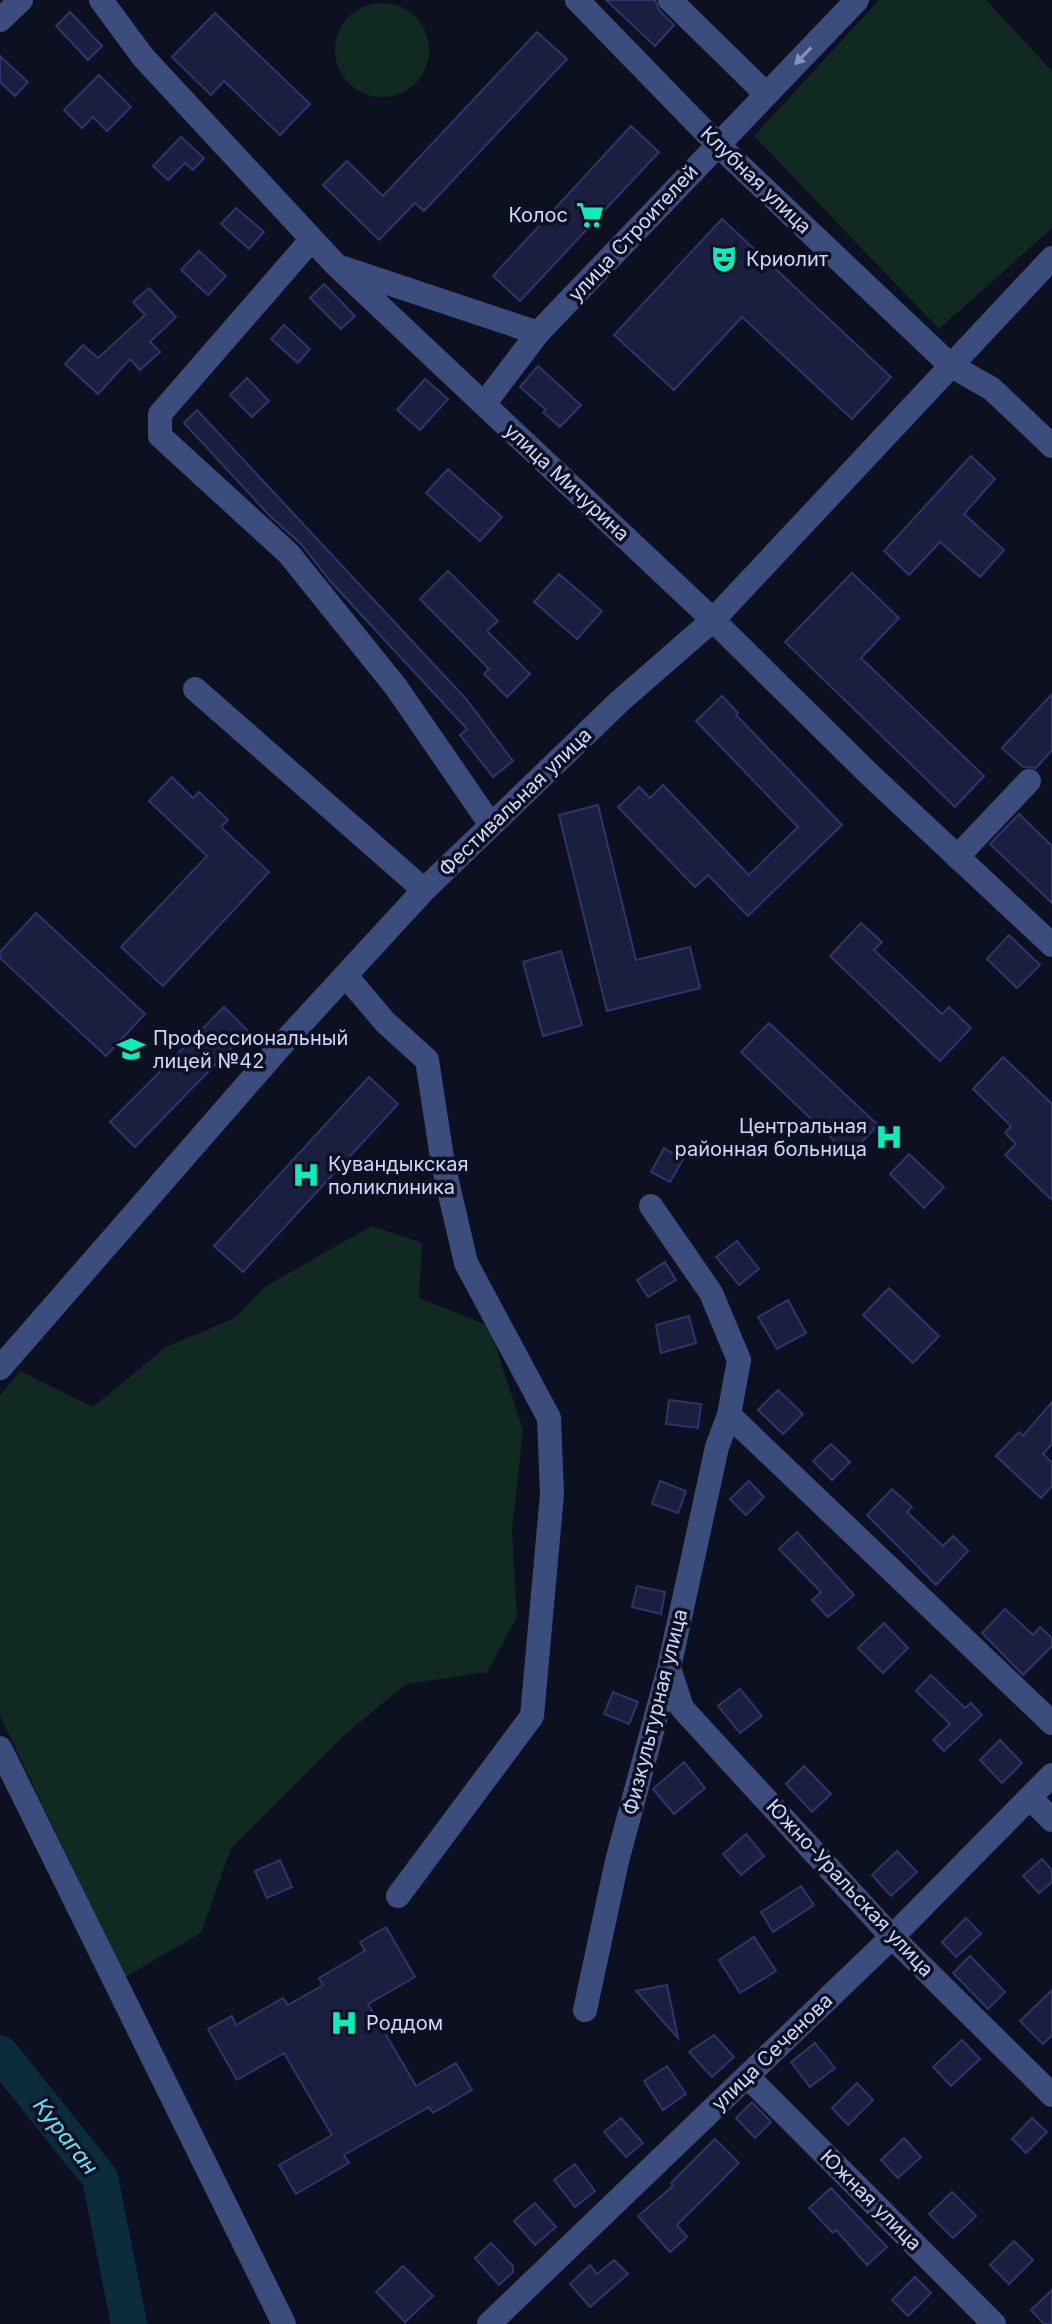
<svg xmlns="http://www.w3.org/2000/svg" width="1052" height="2324" font-family="Inter,sans-serif">
<rect width="100%" height="100%" fill="#0d1020"/>
<path fill="#112a21" d="M879,0H986L1052,71V228L939,329L754,136Z
M335 50a47 47 0 1 1 94 0a47 47 0 1 1-94 0Z
M371,1226L422,1243L419,1298L489,1326L523,1430L512,1531L517,1617L487,1672L406,1684L342,1737L231,1848L201,1933L125,1977L0,1716V1395L20,1371L93,1407L166,1347L235,1318L265,1287Z"/>
<g fill="none" stroke-linecap="round" stroke-linejoin="round">
<path stroke="#0b2c3c" stroke-width="36" d="M0,2053L100,2178L129,2324"/>
</g>
<path fill="#1a1f40" stroke="#2d356b" stroke-width="2" d="M606,0H655L659,10L674,25L655,46Z
M70,12L102,46L88,60L56,26Z
M215,13L310,104L280,135L224,81L211,95L172,57Z
M537,32L567,59L424,211L415,203L379,240L323,185L347,161L383,196Z
M0,56L28,82L15,96L0,82Z
M99,75L131,107L107,131L93,117L82,128L64,110Z
M631,126L659,152L520,301L493,276Z
M181,137L204,158L193,170L185,163L168,180L153,166Z
M236,208L264,232L249,249L221,224Z
M722,219L891,377L852,419L742,317L674,390L614,335Z
M199,251L226,276L208,295L181,270Z
M324,284L355,316L341,329L310,298Z
M149,288L176,317L150,342L160,352L140,370L130,359L98,394L65,364L83,345L98,358L145,315L133,302Z
M284,325L310,349L298,363L271,339Z
M538,366L581,405L560,427L543,412L546,410L520,387Z
M247,378L269,401L252,417L230,395Z
M425,379L448,399L420,430L397,410Z
M197,410L466,699L513,761L493,777L460,735L467,729L331,582L301,544L270,516L184,423Z
M971,456L995,479L964,514L1004,550L980,577L940,542L909,575L884,551Z
M448,469L502,517L480,541L426,493Z
M448,571L498,621L487,631L530,674L507,697L484,674L489,669L420,599Z
M852,573L899,618L861,658L984,776L955,807L785,642Z
M559,574L602,611L577,639L534,602Z
M1052,694V750L1036,768L1023,767L1002,748Z
M722,696L738,713L736,715L842,825L748,916L708,875L695,887L618,807L639,787L650,798L663,785L749,875L798,827L696,721Z
M172,777L193,798L199,792L228,820L221,827L269,872L163,986L121,947L207,856L149,801Z
M598,805L636,960L690,947L700,988L607,1011L559,815Z
M1019,814L1052,846V903L990,844Z
M36,913L145,1014L106,1056L0,958V952Z
M861,923L882,942L874,950L942,1014L949,1007L971,1028L940,1061L830,956Z
M1009,935L1040,965L1017,988L987,959Z
M561,951L582,1025L543,1036L523,962Z
M224,1007L248,1031L135,1147L110,1122Z
M769,1023L878,1125L849,1155L741,1052Z
M1003,1057L1052,1104V1200L1005,1155L1016,1144L1005,1133L1011,1126L973,1089Z
M369,1077L398,1104L243,1272L214,1246Z
M664,1148L683,1159L670,1182L651,1172Z
M909,1154L944,1187L924,1208L890,1174Z
M737,1241L759,1269L739,1285L716,1257Z
M665,1262L676,1280L648,1297L637,1280Z
M889,1288L939,1336L913,1363L863,1315Z
M788,1300L806,1333L777,1349L758,1317Z
M689,1316L696,1343L661,1353L656,1325Z
M778,1390L803,1414L783,1434L758,1410Z
M669,1400L701,1404L698,1428L666,1424Z
M1052,1402V1444L1043,1454L1052,1463V1486L1041,1498L996,1456L1019,1432L1023,1436Z
M831,1444L850,1462L832,1480L813,1461Z
M660,1481L686,1491L678,1513L652,1504Z
M749,1481L764,1497L746,1515L730,1499Z
M892,1489L912,1507L907,1512L943,1546L953,1536L968,1551L936,1585L867,1515Z
M797,1532L854,1595L828,1617L812,1600L821,1592L779,1549Z
M637,1586L665,1592L661,1614L632,1607Z
M1005,1609L1033,1635L1040,1627L1052,1638V1646L1023,1675L982,1633Z
M884,1623L908,1648L883,1673L858,1648Z
M931,1675L965,1708L971,1703L982,1715L944,1751L933,1740L950,1724L916,1691Z
M740,1689L762,1716L740,1733L718,1706Z
M613,1692L638,1702L629,1724L604,1714Z
M1000,1740L1022,1763L1002,1783L980,1760Z
M684,1762L705,1788L674,1814L653,1789Z
M804,1766L831,1794L812,1812L786,1784Z
M746,1834L764,1856L741,1875L723,1854Z
M897,1851L917,1872L891,1896L872,1875Z
M1042,1859L1052,1870V1882L1039,1893L1023,1876Z
M280,1860L292,1887L267,1898L255,1871Z
M801,1886L814,1905L773,1932L761,1912Z
M966,1918L981,1934L956,1957L942,1942Z
M386,1927L415,1977L368,2004L416,2086L456,2063L472,2090L433,2113L429,2107L344,2155L349,2163L296,2194L279,2165L332,2135L284,2053L237,2080L208,2029L232,2016L236,2025L283,1998L288,2005L323,1985L319,1978L365,1951L360,1942Z
M754,1937L776,1971L740,1993L719,1960Z
M970,1956L1005,1992L988,2009L953,1973Z
M667,1985L678,2038L636,1991Z
M1052,1990V2035L1043,2044L1020,2021Z
M714,2035L734,2057L712,2077L689,2052Z
M962,2040L980,2059L951,2086L933,2067Z
M815,2043L835,2068L810,2087L791,2062Z
M667,2066L686,2094L663,2110L644,2081Z
M857,2083L873,2100L848,2125L832,2108Z
M752,2102L771,2122L755,2138L736,2118Z
M621,2118L643,2143L626,2157L604,2132Z
M1032,2118L1047,2132L1026,2153L1012,2139Z
M904,2138L921,2157L898,2178L881,2160Z
M715,2139L739,2163L677,2225L687,2237L670,2252L638,2216L673,2186L671,2183Z
M575,2164L595,2191L575,2207L554,2180Z
M831,2188L887,2247L867,2265L836,2230L833,2233L809,2208Z
M952,2192L976,2216L953,2238L929,2214Z
M535,2203L556,2227L535,2245L514,2221Z
M1014,2241L1033,2260L1009,2284L990,2265Z
M491,2243L513,2266V2272L499,2285L475,2258Z
M614,2260L628,2274L590,2307L570,2284L590,2265L597,2274Z
M403,2266L433,2296L405,2322L376,2292Z
M915,2277L931,2293L908,2316L892,2300Z
M1052,2290V2324H1044L1031,2310Z"/>
<g fill="none" stroke-linecap="round" stroke-linejoin="round">
<path stroke="#3a4d7d" stroke-width="24" d="M101,0L143,57L336,265L713,620L868,773L1052,945
M577,0L717,144L950,365L992,389L1052,446
M670,0L766,94
M0,20L21,0
M312,239L160,414V436L289,554L396,687L491,825
M343,268L538,333
M484,404L538,333L857,0
M195,689L424,890
M957,857L1029,781
M346,976L385,1022L427,1060L443,1164L466,1263L549,1418L552,1494L532,1716L398,1896
M0,1368L285,1041L424,890L620,701L713,620L1052,258
M729,1415L1052,1723
M669,1668L682,1708L892,1937L1052,2095
M0,1748L284,2324
M1030,1798L1052,1820
M585,2010L617,1861L669,1668L717,1447L729,1415L739,1360L711,1293L651,1206
M747,2076L994,2324
M489,2324L892,1937L1052,1775"/>
</g>
<defs><path id="oneway-solid" d="M-6-.8H1V-3.2L6.5 0L1 3.2V.8H-6Z" transform="scale(2)"/></defs>
<use fill="#8492bd" href="#oneway-solid" transform="translate(803 56) rotate(134)"/>
<defs>
<g id="supermarket-bare" transform="scale(2.16)"><path d="M-6-5.5h2.5l.6 2H6L4.5 2H-2.5L-4.4-4H-6ZM-1.5 3.2a1.3 1.3 0 1 0 .1 0ZM3 3.2a1.3 1.3 0 1 0 .1 0Z" fill="#08efbb" stroke="#0d1020" stroke-width="2.5" paint-order="stroke"/></g>
<g id="theatre-bare" transform="scale(2.16)"><path d="M-5-5.5Q0-4 5-5.5V0Q5 5 0 6Q-5 5-5 0ZM-3.3-2.5H-1v1.5H-3.3ZM1-2.5H3.3v1.5H1ZM-2.8 1Q0 5.5 2.8 1Z" fill="#08efbb" stroke="#0d1020" stroke-width="2.5" paint-order="stroke"/></g>
<g id="school-bare" transform="scale(2.16)"><path d="M0-5L7-2L0 1L-7-2ZM-4 1L0 2.5L4 1V4Q0 6-4 4Z" fill="#08efbb" stroke="#0d1020" stroke-width="2.5" paint-order="stroke"/></g>
<g id="hospital-bare" transform="scale(2.16)"><path d="M-5-5h3v3.5h4V-5h3V5h-3V1.5h-4V5h-3Z" fill="#08efbb" stroke="#0d1020" stroke-width="2.5" paint-order="stroke"/></g>
</defs>
<g fill-rule="evenodd">
<use href="#supermarket-bare" x="590" y="215"/>
<use href="#theatre-bare" x="724" y="259"/>
<use href="#school-bare" x="131" y="1049"/>
<use href="#hospital-bare" x="889" y="1137"/>
<use href="#hospital-bare" x="306" y="1175"/>
<use href="#hospital-bare" x="344" y="2023"/>
</g>
<g text-anchor="middle" dominant-baseline="central" stroke-width="7" stroke-linejoin="round" paint-order="stroke">
<g font-size="20" fill="#ced8fd" stroke="#0d1020">
<text transform="translate(756 180) rotate(44)">Клубная улица</text>
<text transform="translate(633 233) rotate(-47)">улица Строителей</text>
<text transform="translate(567 482) rotate(43)">улица Мичурина</text>
<text transform="translate(515 802) rotate(-44)">Фестивальная улица</text>
<text transform="translate(655 1712) rotate(-76)">Физкультурная улица</text>
<text transform="translate(850 1888) rotate(47)">Южно-Уральская улица</text>
<text transform="translate(772 2052) rotate(-44)">улица Сеченова</text>
<text transform="translate(871 2200) rotate(45)">Южная улица</text>
</g>
<g font-size="20" fill="#ced8fd" stroke="#0d1020" text-anchor="start">
<text x="568" y="215" text-anchor="end">Колос</text>
<text x="746" y="259">Криолит</text>
<text x="153" y="1038">Профессиональный<tspan x="153" dy="23">лицей №42</tspan></text>
<text x="867" y="1126" text-anchor="end">Центральная<tspan x="867" dy="23">районная больница</tspan></text>
<text x="328" y="1164">Кувандыкская<tspan x="328" dy="23">поликлиника</tspan></text>
<text x="366" y="2023">Роддом</text>
</g>
<g font-size="22" font-style="italic" fill="#60e4f9" stroke="#0d1020">
<text transform="translate(66 2136) rotate(52)">Кураган</text>
</g>
</g>
</svg>
